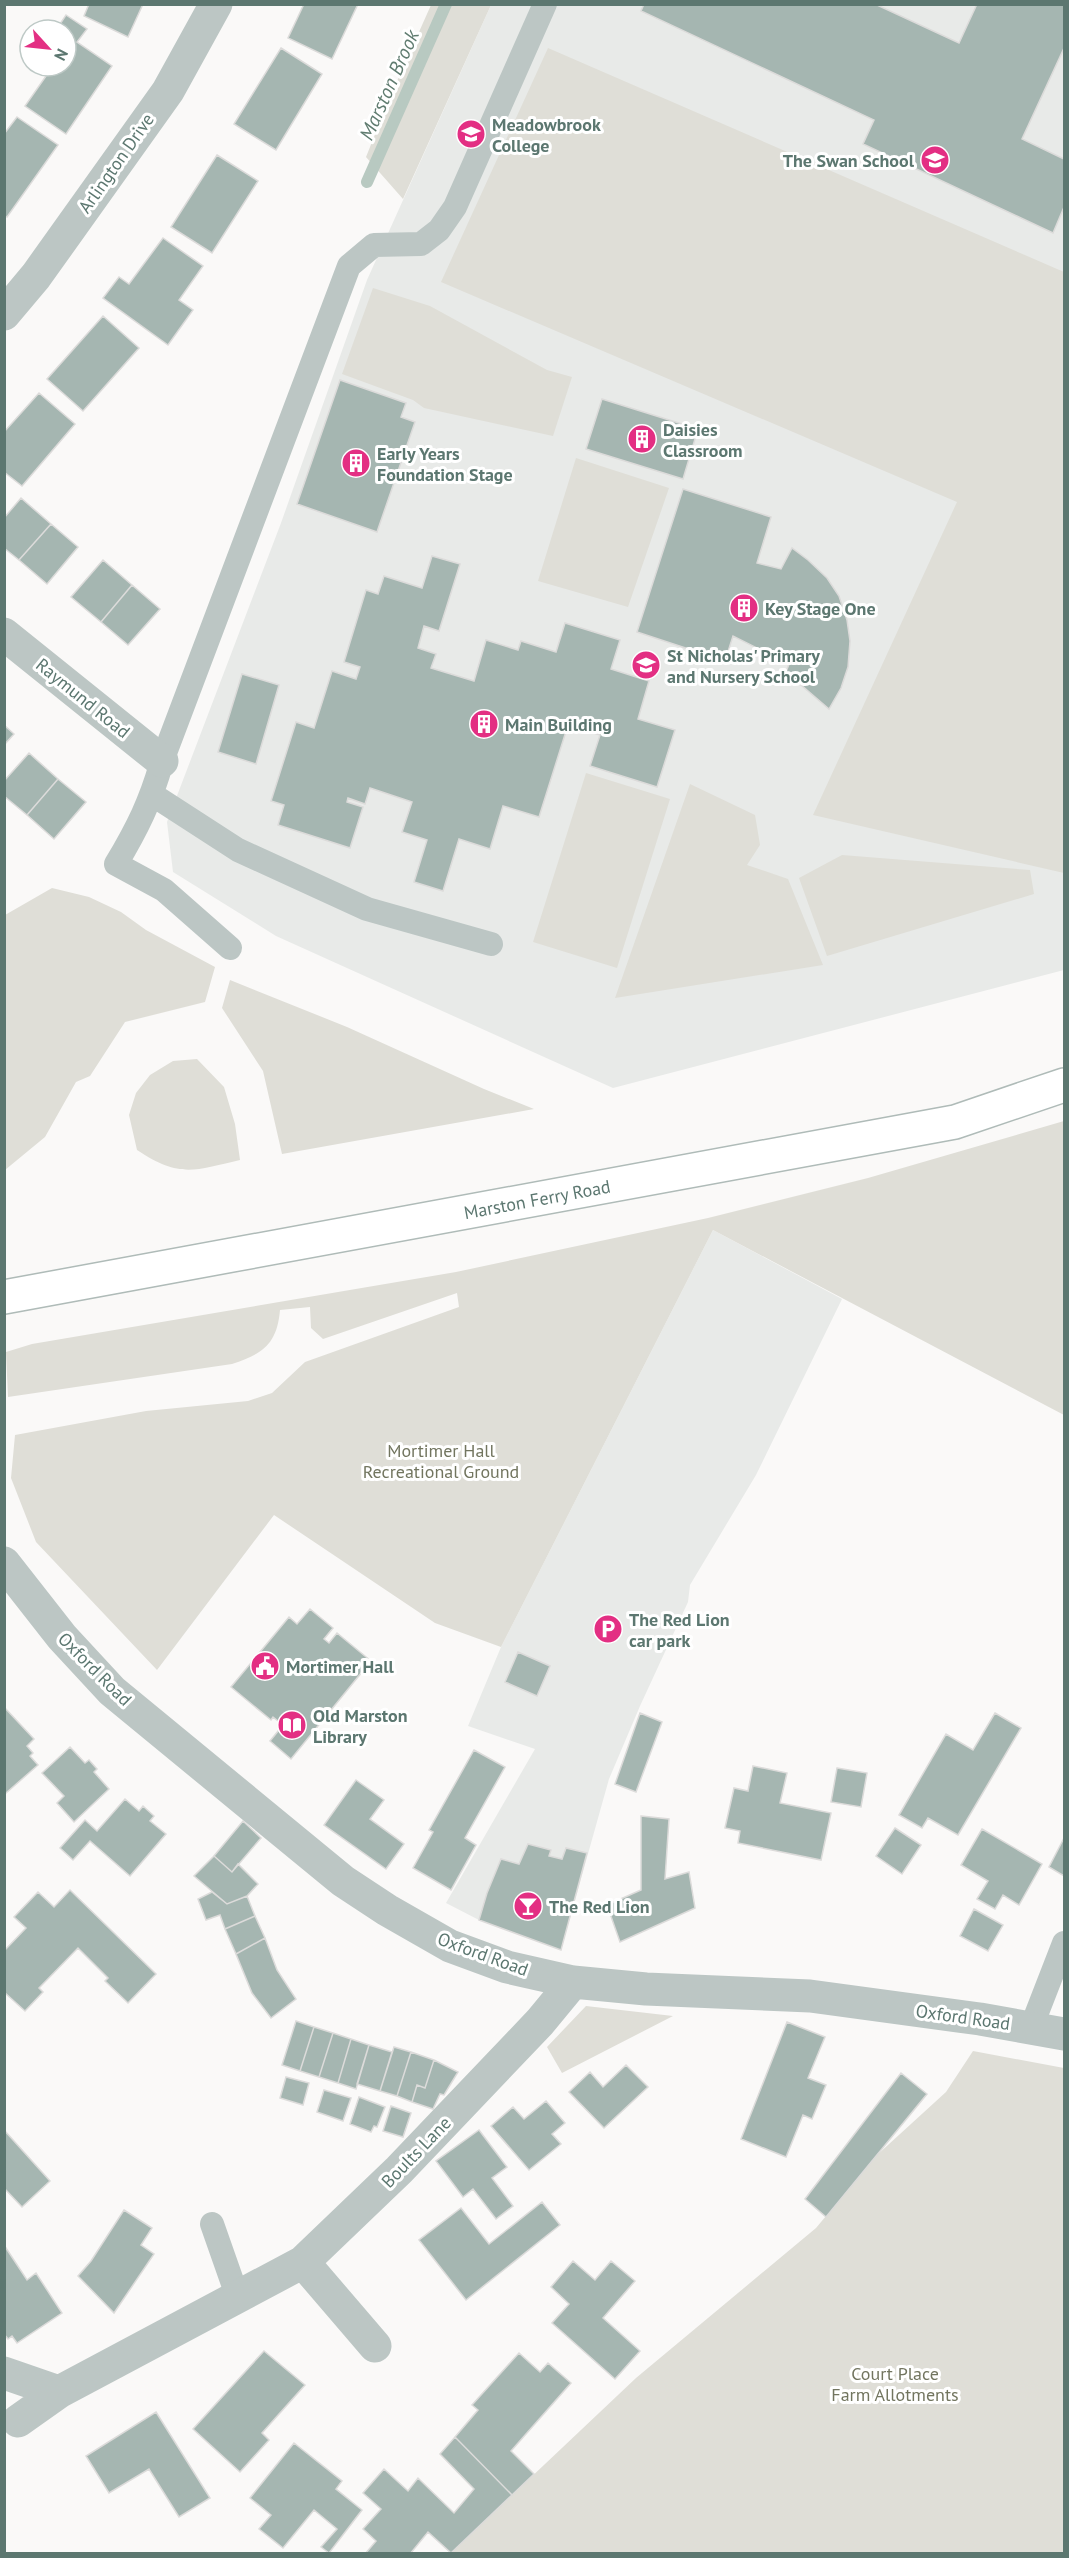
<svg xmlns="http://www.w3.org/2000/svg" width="1069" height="2558" font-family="'PT Sans',sans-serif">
<rect width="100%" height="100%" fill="#faf9f8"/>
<path fill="#e8eae8" d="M491,5H1064V970L613,1088L276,936L173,872L167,822L281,523L367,280Z
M713,1230L842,1299L756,1475L690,1585L688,1602L640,1706L609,1779L561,1950L479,1920L446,1903L535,1749L468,1726L501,1647Z"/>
<path fill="#dfded7" d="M431,5H491L403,199L366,157L390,97Z
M548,48L1064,272V873L813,815L957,502L441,282Z
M373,288L430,306L547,370L572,377L553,436L424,408L413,400L342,374Z
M576,458L669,488L628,607L538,581Z
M586,773L670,799L617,968L533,942Z
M690,784L755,815L760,845L747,865L788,879L823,965L615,998Z
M842,855L1030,870L1034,894L827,956L799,878Z
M52,888L89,897L121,912L146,930L215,967L205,1002L125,1022L90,1076L76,1082L45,1137L5,1170V915Z
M230,980L347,1027L484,1089L534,1109L282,1154L263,1071L222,1008Z
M197,1059L224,1087L235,1124L240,1160C193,1171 179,1178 137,1150L129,1115L136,1093L150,1075L173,1061Z
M1064,1121V1415L713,1230L501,1647L435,1623L274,1515L157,1670L36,1542L11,1478L15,1435L146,1411L248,1401L272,1393L305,1362L459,1307L457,1293L323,1339L311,1328L310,1307L280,1310C277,1345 262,1354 232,1364L8,1397L6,1352L32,1344L456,1272L708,1218L868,1178Z
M586,2006L673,2016L562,2073L547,2047Z
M973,2051L1064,2068V2553L450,2554L636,2378L816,2228L877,2155L946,2092Z"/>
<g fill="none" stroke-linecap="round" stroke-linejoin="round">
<path stroke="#b8c9c1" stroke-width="12" d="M367,182L446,4"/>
</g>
<path fill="#a5b6b1" stroke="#dcdbda" stroke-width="1.5" d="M89,4H143L128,37L84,16Z
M304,4H358L332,59L288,38Z
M644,4H875L959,43L977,4H1064V48L1022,139L1064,159V207L1053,233L863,144L874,120L641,11Z
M66,15L87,29L77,42L112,66L66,134L25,106L53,66H66V30H56Z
M281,48L322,74L276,150L234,124Z
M17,117L58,145L7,217L4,215V134Z
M217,155L258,181L212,253L171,227Z
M163,238L203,266L179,300L193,310L168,345L103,298L119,277L129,284Z
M103,316L139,348L83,411L47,379Z
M340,380L406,403L401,417L415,422L377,532L297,504Z
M39,393L75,424L22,486L4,472V432Z
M602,399L698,429L683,479L586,449Z
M683,489L771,517L757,563L781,569L792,548L808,560L827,578L839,596L847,620L850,641L848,667L841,688L829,709L786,672L789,664L733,636L725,661L637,632Z
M21,498L51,524L19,560L4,548V518Z
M51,524L78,547L47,584L19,560Z
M432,556L460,564L439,631L424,626L418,648L436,654L431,668L474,681L486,640L518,650L521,641L556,652L565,623L620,640L611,669L649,681L638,719L675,730L657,787L590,766L600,735L568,725L539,817L503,806L490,849L459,839L443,891L414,882L427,840L402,832L412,802L370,788L365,804L348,798L347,802L363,807L350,848L278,825L284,805L271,801L296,722L314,728L332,671L356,679L360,667L344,662L366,590L378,594L384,576L422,588Z
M103,560L132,585L101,622L71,597Z
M132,585L160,609L128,645L101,622Z
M242,674L279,685L256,764L218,752Z
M4,725L14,734L4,745Z
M29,753L58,779L27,815L4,796V781Z
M58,779L86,802L54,839L27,815Z
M310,1609L333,1628L324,1639L329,1643L337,1633L371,1661L291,1759L270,1741L283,1725L273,1717L271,1720L231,1687L289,1617L297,1624Z
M518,1652L550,1666L537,1696L505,1682Z
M4,1707L34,1739L27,1746L33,1753L30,1756L38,1765L6,1793L4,1791Z
M640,1713L662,1722L636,1792L615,1784Z
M995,1713L1021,1728L958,1835L928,1818L922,1828L899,1815L946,1734L973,1750Z
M70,1747L85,1763L89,1760L97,1769L94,1772L109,1789L74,1822L57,1803L64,1796L42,1773Z
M474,1750L505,1767L465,1838L476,1845L451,1890L413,1868L433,1832L429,1830Z
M753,1766L787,1773L780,1803L831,1813L821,1860L738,1843L740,1831L725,1828L734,1788L748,1791Z
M837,1768L867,1773L861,1807L831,1802Z
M356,1780L384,1800L370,1819L404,1844L386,1869L324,1825Z
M125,1799L139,1811L143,1806L154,1816L150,1821L166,1834L130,1876L90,1841L73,1860L60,1848L85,1820L97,1831Z
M641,1816L669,1819L665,1879L689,1872L695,1908L620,1942L607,1905L641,1890Z
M243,1821L261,1838L232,1872L214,1856Z
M895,1828L921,1845L902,1874L876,1856Z
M982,1829L1042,1864L1019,1905L1003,1895L995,1909L977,1899L988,1881L961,1865Z
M1064,1838V1876L1049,1867Z
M528,1844L551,1850L549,1856L562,1859L566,1848L587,1853L561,1950L479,1920L487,1893L501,1859L519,1864Z
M214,1856L232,1872L238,1864L258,1884L247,1896L227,1904L194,1876Z
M70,1890L156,1974L128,2003L105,1981L108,1978L78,1948L39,1988L43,1992L25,2011L4,1992V1951L26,1928L14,1917L38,1892L54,1907Z
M212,1892L227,1904L247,1896L255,1916L225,1929L220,1915L206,1920L198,1899Z
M974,1909L1003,1925L988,1951L960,1936Z
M255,1916L265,1938L236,1954L225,1929Z
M265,1938L277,1970L296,1999L271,2018L252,1993L236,1954Z
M296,2021L314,2027L300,2071L282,2065Z
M787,2022L825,2037L808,2078L826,2085L812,2119L803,2115L786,2157L741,2139Z
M314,2027L333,2033L319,2077L300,2071Z
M333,2033L351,2039L338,2083L319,2077Z
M351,2039L369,2045L356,2089L338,2083Z
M369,2045L392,2052L380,2091L357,2084Z
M394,2047L411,2052L397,2096L380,2091Z
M411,2052L434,2060L425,2088L417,2085L412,2102L397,2096Z
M434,2060L458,2072L444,2095L440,2094L433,2109L412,2102L417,2085L425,2088Z
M626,2065L648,2087L604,2128L569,2092L590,2072L603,2087Z
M901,2073L927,2094L826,2217L805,2199Z
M286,2077L309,2083L303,2105L280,2098Z
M324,2090L351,2098L343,2121L317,2112Z
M359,2097L385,2107L377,2127L374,2126L371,2132L350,2124Z
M546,2101L565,2123L552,2134L561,2144L529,2170L491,2126L513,2107L524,2119Z
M391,2106L411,2113L403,2137L383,2131Z
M4,2130L50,2181L22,2207L4,2188Z
M479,2130L507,2167L492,2178L513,2206L496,2219L473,2189L463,2197L436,2161Z
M542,2202L560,2225L466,2300L419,2240L461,2208L489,2244Z
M124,2210L152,2228L141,2245L154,2254L114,2313L78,2276L91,2261Z
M4,2245L27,2280L36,2273L62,2313L17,2343L12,2336L8,2339L4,2334Z
M573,2261L595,2280L611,2261L635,2281L603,2318L640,2351L615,2379L552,2323L569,2304L551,2287Z
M264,2351L305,2385L262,2433L269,2440L240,2472L193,2429Z
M519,2353L540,2372L548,2363L571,2383L511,2451L534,2474L512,2495L455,2437L478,2410L472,2405Z
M156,2412L210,2498L179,2517L149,2469L109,2493L86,2456Z
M455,2437L512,2495L451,2553L428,2532L410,2554H365L376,2541L363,2529L381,2509L363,2493L384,2469L408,2491L418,2478L454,2513L474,2489L440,2454Z
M294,2443L342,2481L336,2489L362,2510L329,2553L321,2547L337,2529L314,2510L283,2548L259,2529L271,2515L250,2498Z"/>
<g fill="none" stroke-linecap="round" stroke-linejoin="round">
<g stroke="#afbbb8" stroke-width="36">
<g id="secondary">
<path id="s1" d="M4,1297L955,1122L1064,1085"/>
</g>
</g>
<path stroke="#bcc6c4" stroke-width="24" d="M153,795L238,850L367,909L491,944
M230,948L164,890L116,864C137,829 151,801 162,761L349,266L374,245L421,244L439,230L455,207L545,4
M1031,2028L1064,1943
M212,2224L238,2298"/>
<path stroke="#bcc6c4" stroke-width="33" d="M4,314L36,276L168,91L216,4
M4,634L162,761
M4,1563L62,1637L112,1691L343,1881L387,1910L450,1946L507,1967L573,1982L646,1989L810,1996L980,2019L1064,2034
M303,2262L375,2346
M4,2373L59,2392
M18,2421L59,2392L303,2262L399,2170L540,2022L573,1982"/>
<use href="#secondary" stroke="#fff" stroke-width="33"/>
</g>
<defs>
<g id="school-disc" transform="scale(1.5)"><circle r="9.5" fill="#e32f83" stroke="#fff"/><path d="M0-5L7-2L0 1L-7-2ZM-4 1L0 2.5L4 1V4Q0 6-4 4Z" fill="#fff"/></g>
<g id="building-disc" transform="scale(1.5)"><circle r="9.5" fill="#e32f83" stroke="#fff"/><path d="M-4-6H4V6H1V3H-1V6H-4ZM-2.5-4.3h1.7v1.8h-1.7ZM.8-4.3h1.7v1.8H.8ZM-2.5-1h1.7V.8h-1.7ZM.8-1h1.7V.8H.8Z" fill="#fff"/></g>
<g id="parking-disc" transform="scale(1.5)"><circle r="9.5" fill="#e32f83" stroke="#fff"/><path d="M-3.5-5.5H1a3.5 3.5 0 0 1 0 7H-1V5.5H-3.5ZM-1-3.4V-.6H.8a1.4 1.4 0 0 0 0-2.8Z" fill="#fff"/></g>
<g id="civic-disc" transform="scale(1.5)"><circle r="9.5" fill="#e32f83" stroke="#fff"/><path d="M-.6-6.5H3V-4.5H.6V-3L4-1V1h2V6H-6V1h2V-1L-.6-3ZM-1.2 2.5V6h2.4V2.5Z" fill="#fff"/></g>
<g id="library-disc" transform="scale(1.5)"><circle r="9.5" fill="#e32f83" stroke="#fff"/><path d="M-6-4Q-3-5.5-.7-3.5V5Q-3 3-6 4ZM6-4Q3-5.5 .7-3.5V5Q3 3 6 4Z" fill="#fff"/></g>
<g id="bar-disc" transform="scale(1.5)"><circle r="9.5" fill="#e32f83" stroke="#fff"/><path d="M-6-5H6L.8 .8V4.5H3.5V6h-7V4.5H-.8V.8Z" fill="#fff"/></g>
</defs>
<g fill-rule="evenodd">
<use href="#school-disc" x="471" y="134"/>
<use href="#school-disc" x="935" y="160"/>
<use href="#building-disc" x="642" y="439"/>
<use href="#building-disc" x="356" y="463"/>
<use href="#building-disc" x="744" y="608"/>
<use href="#school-disc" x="646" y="665"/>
<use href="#building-disc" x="484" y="724"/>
<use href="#parking-disc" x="608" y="1629"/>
<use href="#civic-disc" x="265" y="1666"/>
<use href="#library-disc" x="292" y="1725"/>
<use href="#bar-disc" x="528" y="1906"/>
</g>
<g text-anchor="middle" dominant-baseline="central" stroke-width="6" stroke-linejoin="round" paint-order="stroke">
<g font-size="18" font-weight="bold" fill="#5c7770" stroke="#fff" text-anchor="start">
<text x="492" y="124">Meadowbrook<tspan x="492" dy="21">College</tspan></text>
<text x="914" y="160" text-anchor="end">The Swan School</text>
<text x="663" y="429">Daisies<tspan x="663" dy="21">Classroom</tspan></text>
<text x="377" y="453">Early Years<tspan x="377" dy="21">Foundation Stage</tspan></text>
<text x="765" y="608">Key Stage One</text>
<text x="667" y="655">St Nicholas' Primary<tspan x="667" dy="21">and Nursery School</tspan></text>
<text x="505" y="724">Main Building</text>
<text x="629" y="1619">The Red Lion<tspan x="629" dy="21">car park</tspan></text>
<text x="286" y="1666">Mortimer Hall</text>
<text x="313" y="1715">Old Marston<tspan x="313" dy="21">Library</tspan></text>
<text x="549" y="1906">The Red Lion</text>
</g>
<g font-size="18" fill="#5c7770" stroke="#fff">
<text transform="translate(116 163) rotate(-55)">Arlington Drive</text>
<text transform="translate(83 698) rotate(39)">Raymund Road</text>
<text stroke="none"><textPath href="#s1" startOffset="542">Marston Ferry Road</textPath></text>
<text transform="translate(95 1669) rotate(45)">Oxford Road</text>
<text transform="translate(483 1954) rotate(20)">Oxford Road</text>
<text transform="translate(963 2017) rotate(8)">Oxford Road</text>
<text transform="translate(416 2152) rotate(-46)">Boults Lane</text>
</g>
<g font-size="18" fill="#72755f" stroke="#fff">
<text x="441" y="1450">Mortimer Hall<tspan x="441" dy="21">Recreational Ground</tspan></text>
<text x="895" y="2373">Court Place<tspan x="895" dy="21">Farm Allotments</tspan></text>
</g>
<g font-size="20" font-style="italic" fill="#607c70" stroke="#fff">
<text transform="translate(389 85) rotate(-66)">Marston Brook</text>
</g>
</g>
<rect width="1069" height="2558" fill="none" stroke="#5c7770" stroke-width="12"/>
<g transform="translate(48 48) rotate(117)"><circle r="28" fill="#ffffff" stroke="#bec9c6" stroke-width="1.5"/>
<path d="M0-4.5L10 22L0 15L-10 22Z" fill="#e32f83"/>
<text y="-9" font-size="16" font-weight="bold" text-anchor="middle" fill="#5c7770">N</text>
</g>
</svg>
